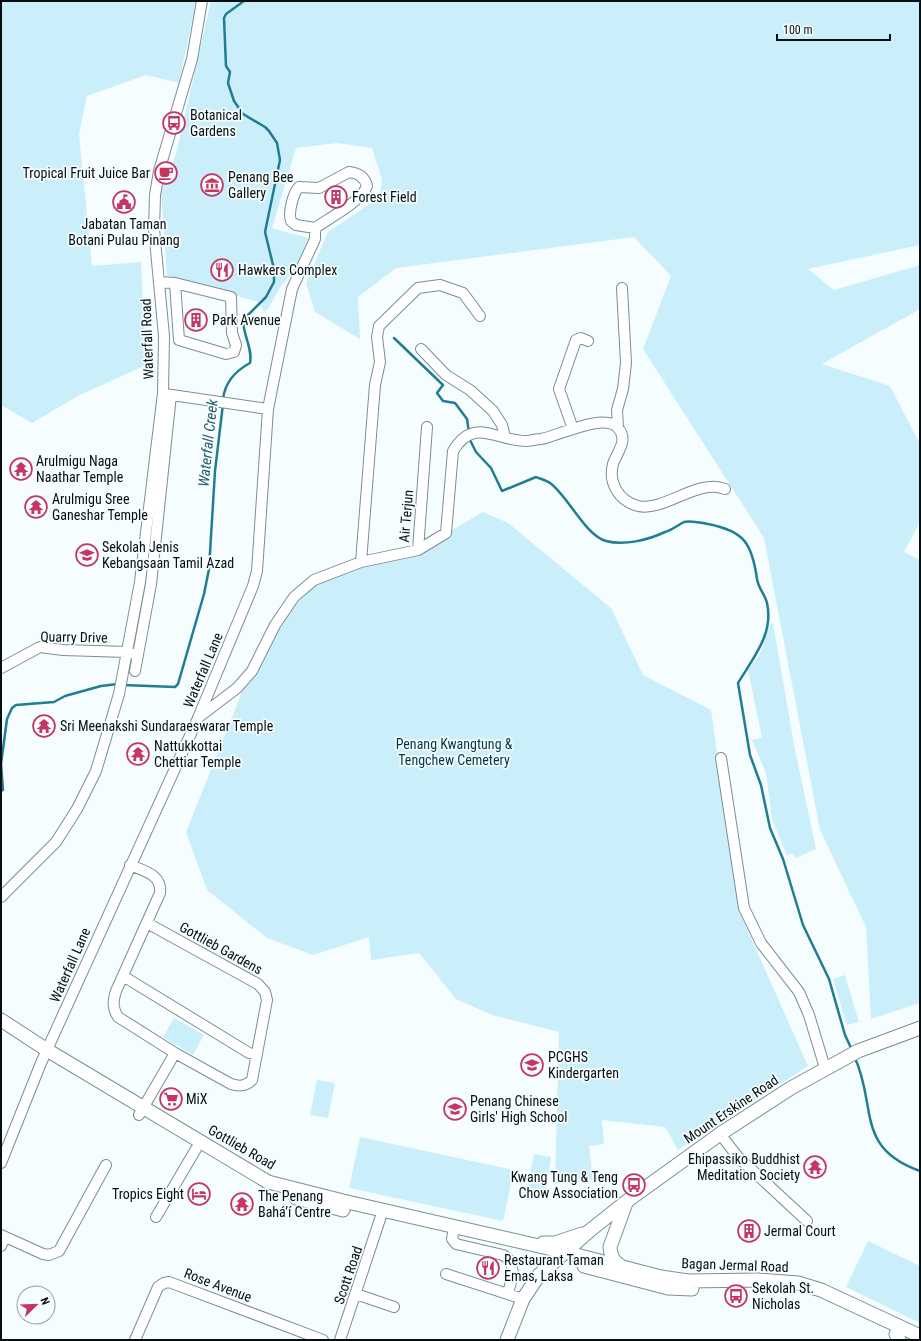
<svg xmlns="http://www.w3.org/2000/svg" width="921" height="1341" font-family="'Roboto Condensed',sans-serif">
<rect width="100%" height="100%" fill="#f5fdff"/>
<path fill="#caeffa" d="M1,1H196L179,83L146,75L87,96L79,134L92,266L141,262L146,365L78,396L32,423L1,405Z
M211,1H920V245L808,269L834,290L920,265V309L822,364L890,386L920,444V522L904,552L920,560V1003L871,1019L866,927L820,830L764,538L643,349L671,276L634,237L396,268L358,297L360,339L315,312L306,283L328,232L380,197L382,180L372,148L337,143L296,148L272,228L308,238L295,270L281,286L268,309L264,312L258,302L167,276L161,191L176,154Z
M483,512L508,523L611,608L643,675L711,710L739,911L808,1066L678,1150L665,1127L602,1120L604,1144L589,1146L593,1180L555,1184L559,1032L492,1015L456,999L419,953L371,960L369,937L313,955L267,938L207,890L186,832L242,692L259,667L288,608L309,581L415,552Z
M773,623L795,750L816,849L796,858L792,853L787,856L772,819L766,773L752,740L762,738L748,670L760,654L770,624Z
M845,975L859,1022L847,1025L833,979Z
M174,1018L204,1035L193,1055L163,1037Z
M317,1080L335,1083L328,1118L310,1115Z
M360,1137L514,1170L503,1221L349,1188Z
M534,1154L551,1157L545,1195L527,1192Z
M868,1241L920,1266V1323L846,1287Z"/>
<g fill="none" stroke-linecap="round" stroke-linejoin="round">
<path stroke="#217d92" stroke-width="2.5" d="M394,338L443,385L437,393L443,401L455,403L467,419L469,433
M223,399C225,383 235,371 250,363C253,349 243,335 243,320L266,297L274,282V269L265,232L280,160L277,143L269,131L265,127L243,114L234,101L228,83L230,72L226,66L224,18L226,14L244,1
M469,438L476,452L491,468L502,491L536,477C540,479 546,480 550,483C568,496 585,535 606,541C624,546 648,540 665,532C672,530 678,525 684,522C690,520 702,523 708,524C744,531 752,543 757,579C759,590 765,594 767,603C774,634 753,658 738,683L750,755L761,785L770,828L783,859L803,925L829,979L845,1035L852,1050
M123,685L175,687L178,684L204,594L209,569L215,471L223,404
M1,791L3,790L1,764L7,719L12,708L16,705L54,702L65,696L101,686L118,684
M855,1058C877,1106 855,1148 920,1171"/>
<g stroke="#7c8e93" stroke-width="12">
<path id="minor" d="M349,172C358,173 365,177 367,186C362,201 328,219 315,228L296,225L291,221C288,213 293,193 299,187L319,188Z
M159,282L175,283L179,340L226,354L234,352L236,345L232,333L231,297L175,283
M421,349L446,375L470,390L493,411L502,425L505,437
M165,394L268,409
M618,428L617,410L623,389L626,363L622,288
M573,429L559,389L576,340L581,338L588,341
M418,550L427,427
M361,562L375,385L380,362L377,337L379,326L418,288L440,285L463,293L480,316
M1,668L40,647L63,650L127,652L134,654
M135,671L151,584L171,395
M199,717L237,688L252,671L275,625L294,597L314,580L361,562L418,550L446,533L453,451C474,416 496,441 526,441C531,441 536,439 541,439C558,436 605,412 618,428C629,440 617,452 613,464C608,483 619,501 638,506C664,512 698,478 725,489
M721,758L744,908L761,943L799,992L809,1015L825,1068
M130,865C145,871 162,875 160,893L116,991C113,1001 112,1007 118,1017L175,1053L231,1084C240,1087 246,1086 252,1080L267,1000L265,992L258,984L147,923
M1,897L56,842L77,809L96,771L119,694L140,582L163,393L164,336L154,229L155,195L159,171L192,59L202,1
M123,976L249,1053L257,1055
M139,1115L175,1053
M720,1134L738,1157L807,1221
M1,1163L41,1063L198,718L253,586L257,571L268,409L292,289L315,239V228
M156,1217L196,1149
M453,1233L452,1239L456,1244L503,1255C518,1264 512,1279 508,1293
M1,1235L43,1254L49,1255L59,1251L106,1165
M1,1246L5,1237
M446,1274L523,1299
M356,1294L394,1307
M135,1340L158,1287L164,1283L169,1282L323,1340
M340,1340L383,1210"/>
</g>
<g stroke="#7c8e93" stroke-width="15">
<path id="major" d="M1,1020L47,1050L268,1182L343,1201L565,1252L661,1277L688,1281L758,1280L798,1283L821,1290L920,1336
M296,1198L343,1210
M543,1243H555L582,1234
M584,1266L668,1288L692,1289
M621,1266C613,1261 611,1257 610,1247L626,1203
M896,1334L899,1340
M507,1340L523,1299L539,1275L588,1232L627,1201L720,1134L791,1088L858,1051L920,1028"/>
</g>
<use href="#minor" stroke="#fff" stroke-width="10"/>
<use href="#major" stroke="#fff" stroke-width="13"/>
</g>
<defs>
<g id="bus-ring" transform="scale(1.15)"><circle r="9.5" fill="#f5fdff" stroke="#c53762" stroke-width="1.5"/><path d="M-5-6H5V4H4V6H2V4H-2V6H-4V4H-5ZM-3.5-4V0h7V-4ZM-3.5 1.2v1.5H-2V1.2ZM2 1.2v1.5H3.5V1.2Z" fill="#c53762"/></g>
<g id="cafe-ring" transform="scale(1.15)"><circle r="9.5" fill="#f5fdff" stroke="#c53762" stroke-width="1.5"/><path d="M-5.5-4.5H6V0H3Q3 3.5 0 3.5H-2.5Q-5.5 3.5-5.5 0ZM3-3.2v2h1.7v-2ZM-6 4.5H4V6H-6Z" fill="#c53762"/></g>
<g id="museum-ring" transform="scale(1.15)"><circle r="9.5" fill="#f5fdff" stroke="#c53762" stroke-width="1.5"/><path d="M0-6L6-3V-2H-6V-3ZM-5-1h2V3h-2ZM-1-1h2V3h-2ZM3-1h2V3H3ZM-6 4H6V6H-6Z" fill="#c53762"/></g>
<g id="building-ring" transform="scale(1.15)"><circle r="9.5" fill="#f5fdff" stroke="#c53762" stroke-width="1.5"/><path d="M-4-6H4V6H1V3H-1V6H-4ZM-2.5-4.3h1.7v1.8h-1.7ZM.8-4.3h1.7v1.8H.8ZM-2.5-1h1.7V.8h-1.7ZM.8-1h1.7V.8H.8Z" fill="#c53762"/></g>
<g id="civic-ring" transform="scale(1.15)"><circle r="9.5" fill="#f5fdff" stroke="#c53762" stroke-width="1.5"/><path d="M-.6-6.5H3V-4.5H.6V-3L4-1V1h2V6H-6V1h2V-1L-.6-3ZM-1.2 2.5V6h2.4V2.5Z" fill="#c53762"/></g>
<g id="restaurant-ring" transform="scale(1.15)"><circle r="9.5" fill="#f5fdff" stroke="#c53762" stroke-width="1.5"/><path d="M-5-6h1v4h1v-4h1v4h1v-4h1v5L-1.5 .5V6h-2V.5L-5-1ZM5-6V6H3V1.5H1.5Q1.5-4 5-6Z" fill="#c53762"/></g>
<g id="temple-ring" transform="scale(1.15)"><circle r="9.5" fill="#f5fdff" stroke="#c53762" stroke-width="1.5"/><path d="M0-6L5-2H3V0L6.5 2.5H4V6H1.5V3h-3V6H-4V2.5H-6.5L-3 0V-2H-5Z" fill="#c53762"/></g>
<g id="school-ring" transform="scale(1.15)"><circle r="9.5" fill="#f5fdff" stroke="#c53762" stroke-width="1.5"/><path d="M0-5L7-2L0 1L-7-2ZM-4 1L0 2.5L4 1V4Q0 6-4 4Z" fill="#c53762"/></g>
<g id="supermarket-ring" transform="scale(1.15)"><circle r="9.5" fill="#f5fdff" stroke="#c53762" stroke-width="1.5"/><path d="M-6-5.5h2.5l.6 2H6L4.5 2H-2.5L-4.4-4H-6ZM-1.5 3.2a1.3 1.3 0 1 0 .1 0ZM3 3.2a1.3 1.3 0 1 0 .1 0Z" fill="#c53762"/></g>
<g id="hotel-ring" transform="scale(1.15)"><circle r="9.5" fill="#f5fdff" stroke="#c53762" stroke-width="1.5"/><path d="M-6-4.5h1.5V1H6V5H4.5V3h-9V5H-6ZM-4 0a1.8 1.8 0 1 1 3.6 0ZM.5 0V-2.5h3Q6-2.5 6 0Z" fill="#c53762"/></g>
</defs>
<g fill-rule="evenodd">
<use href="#bus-ring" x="174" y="123"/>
<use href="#cafe-ring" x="166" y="173"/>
<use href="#museum-ring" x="212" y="185"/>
<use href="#building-ring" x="336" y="197"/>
<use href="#civic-ring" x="124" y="202"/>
<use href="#restaurant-ring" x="222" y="270"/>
<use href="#building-ring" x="196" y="320"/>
<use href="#temple-ring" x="21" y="469"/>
<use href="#temple-ring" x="36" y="507"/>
<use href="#school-ring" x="87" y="555"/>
<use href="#temple-ring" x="44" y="726"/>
<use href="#temple-ring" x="138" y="754"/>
<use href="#school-ring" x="532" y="1065"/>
<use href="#supermarket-ring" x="171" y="1099"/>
<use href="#school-ring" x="455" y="1109"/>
<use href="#temple-ring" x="815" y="1167"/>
<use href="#bus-ring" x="634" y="1185"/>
<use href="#hotel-ring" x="199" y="1194"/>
<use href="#temple-ring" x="242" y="1204"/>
<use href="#building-ring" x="749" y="1231"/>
<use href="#restaurant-ring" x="488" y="1268"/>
<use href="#bus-ring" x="736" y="1296"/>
</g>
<g text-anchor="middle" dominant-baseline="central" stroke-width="3.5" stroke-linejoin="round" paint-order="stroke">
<g font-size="14" fill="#070e10" stroke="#f5fdff" text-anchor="start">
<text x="190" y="115">Botanical<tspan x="190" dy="16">Gardens</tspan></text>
<text x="150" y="173" text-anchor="end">Tropical Fruit Juice Bar</text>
<text x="228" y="177">Penang Bee<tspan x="228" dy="16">Gallery</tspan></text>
<text x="352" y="197">Forest Field</text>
<text x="124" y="224" text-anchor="middle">Jabatan Taman<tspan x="124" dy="16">Botani Pulau Pinang</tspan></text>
<text x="238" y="270">Hawkers Complex</text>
<text x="212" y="320">Park Avenue</text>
<text x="36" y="461">Arulmigu Naga<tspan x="36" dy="16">Naathar Temple</tspan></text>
<text x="52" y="499">Arulmigu Sree<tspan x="52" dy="16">Ganeshar Temple</tspan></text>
<text x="102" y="547">Sekolah Jenis<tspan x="102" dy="16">Kebangsaan Tamil Azad</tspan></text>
<text x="60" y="726">Sri Meenakshi Sundaraeswarar Temple</text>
<text x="154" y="746">Nattukkottai<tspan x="154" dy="16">Chettiar Temple</tspan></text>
<text x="548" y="1057">PCGHS<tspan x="548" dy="16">Kindergarten</tspan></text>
<text x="186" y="1099">MiX</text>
<text x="470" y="1101">Penang Chinese<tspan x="470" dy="16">Girls' High School</tspan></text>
<text x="800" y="1159" text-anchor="end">Ehipassiko Buddhist<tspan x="800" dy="16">Meditation Society</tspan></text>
<text x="618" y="1177" text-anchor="end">Kwang Tung &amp; Teng<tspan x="618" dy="16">Chow Association</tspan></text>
<text x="184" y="1194" text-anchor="end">Tropics Eight</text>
<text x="258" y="1196">The Penang<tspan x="258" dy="16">Bahá’í Centre</tspan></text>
<text x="764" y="1231">Jermal Court</text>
<text x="504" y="1260">Restaurant Taman<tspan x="504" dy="16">Emas, Laksa</tspan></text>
<text x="752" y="1288">Sekolah St.<tspan x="752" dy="16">Nicholas</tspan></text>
</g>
<g font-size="14" fill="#070e10" stroke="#f5fdff">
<text transform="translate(147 339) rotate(-92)">Waterfall Road</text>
<text transform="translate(406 516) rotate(-85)">Air Terjun</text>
<text transform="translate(74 637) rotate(1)">Quarry Drive</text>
<text transform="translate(203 670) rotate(-67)">Waterfall Lane</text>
<text transform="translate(221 948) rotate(29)">Gottlieb Gardens</text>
<text transform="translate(70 965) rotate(-66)">Waterfall Lane</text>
<text transform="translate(731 1109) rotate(-34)">Mount Erskine Road</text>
<text transform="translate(242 1147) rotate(30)">Gottlieb Road</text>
<text transform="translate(735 1265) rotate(2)">Bagan Jermal Road</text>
<text transform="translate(348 1275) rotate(-71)">Scott Road</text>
<text transform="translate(218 1285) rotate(21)">Rose Avenue</text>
</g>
<g font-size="14" fill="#003844" stroke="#f5fdff">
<text x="454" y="744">Penang Kwangtung &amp;<tspan x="454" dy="16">Tengchew Cemetery</tspan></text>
</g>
<g font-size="15" font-style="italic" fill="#2a5b69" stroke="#f5fdff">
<text transform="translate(208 443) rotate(-84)">Waterfall Creek</text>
</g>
</g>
<rect width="921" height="1341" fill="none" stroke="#070e10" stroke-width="4"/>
<g transform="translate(36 1305) rotate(67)"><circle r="19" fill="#f5fdff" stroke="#969d9f"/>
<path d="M0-3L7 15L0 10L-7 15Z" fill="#c53762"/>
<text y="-6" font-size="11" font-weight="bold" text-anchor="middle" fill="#070e10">N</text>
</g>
<path d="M777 34v6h113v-6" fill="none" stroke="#070e10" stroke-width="2"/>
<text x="783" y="34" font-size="12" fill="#070e10" stroke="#f5fdff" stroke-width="3" paint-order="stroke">100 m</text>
</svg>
